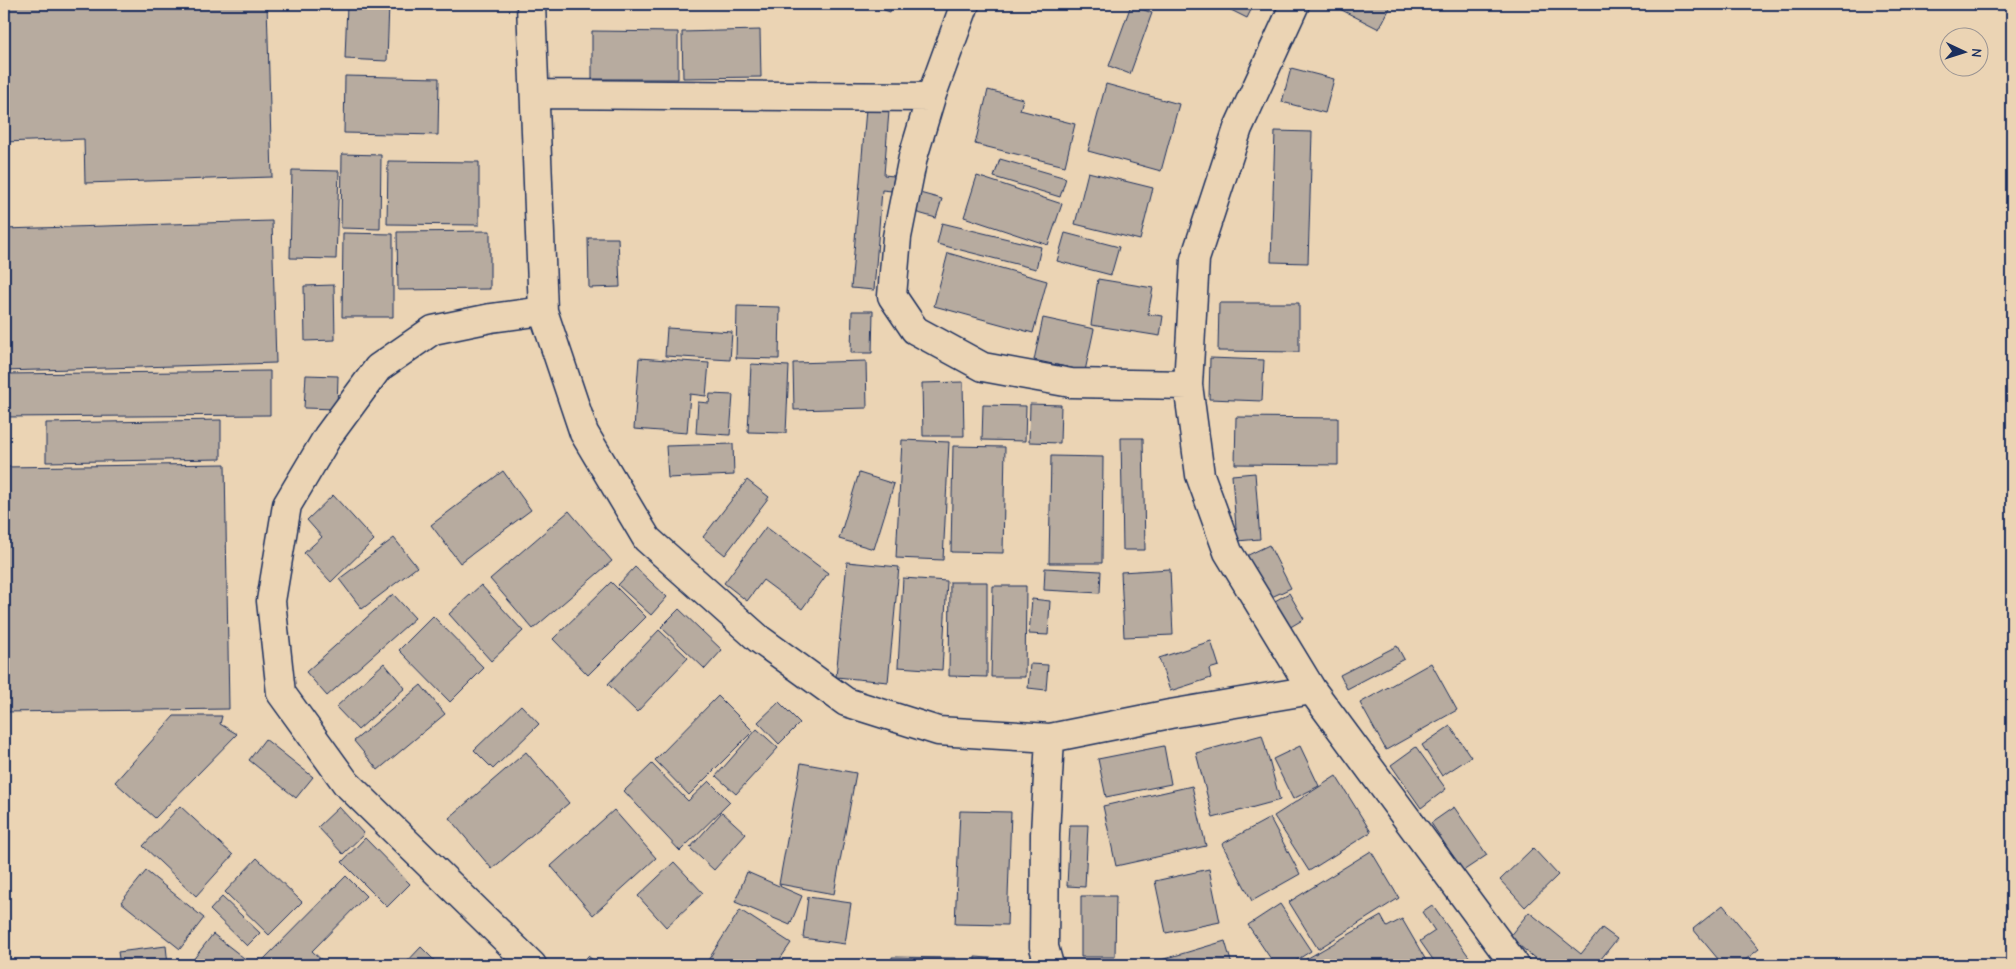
<svg xmlns="http://www.w3.org/2000/svg" width="2016" height="969" font-family="'Comic Neue',sans-serif">
<rect width="100%" height="100%" fill="#ebd4b4"/>
<filter id="ink" filterUnits="userSpaceOnUse"><feTurbulence type="fractalNoise" baseFrequency=".02" numOctaves="2"/><feDisplacementMap in="SourceGraphic" scale="10" xChannelSelector="R" yChannelSelector="G"/><feConvolveMatrix kernelMatrix="1 2 1 2 8 2 1 2 1" color-interpolation-filters="sRGB"/></filter>
<g filter="url(#ink)">
<path fill="#b7ab9f" stroke="#1b2f5e" d="M4,4H267L272,177L85,183L84,139L4,142Z
M347,4H389L387,61L345,59Z
M867,4H893L890,12Z
M1219,4H1254L1247,18Z
M1330,4H1392L1379,29Z
M1131,5L1152,13L1130,74L1109,66Z
M760,30L761,77L683,78L682,32Z
M592,31L678,32V79H592Z
M1291,68L1334,79L1325,113L1282,102Z
M345,76L439,78L438,135L344,133Z
M1106,84L1179,104L1161,171L1088,151Z
M988,90L1023,99L1020,110L1075,124L1065,166L975,144Z
M866,109L889,111L884,175L894,176L892,191L882,190L874,290L851,288Z
M1275,131L1312,132L1308,263L1271,262Z
M342,154L381,155L380,229L341,228Z
M1000,159L1066,178L1060,197L994,177Z
M388,161L479,162V225L387,224Z
M292,170L339,171L336,259L290,258Z
M1088,172L1153,188L1140,240L1075,224Z
M977,176L1062,204L1048,245L964,217Z
M916,192L942,199L936,218L911,211Z
M272,221L276,363L4,371V229Z
M942,223L1041,247L1036,269L937,244Z
M490,231V289L398,290L397,232Z
M343,233L393,234V317H342Z
M1065,233L1119,247L1111,275L1057,261Z
M588,238H618L620,287L589,288Z
M948,253L1047,281L1033,333L934,306Z
M1098,279L1153,288L1148,314L1163,316L1160,336L1091,325Z
M334,285L335,340L305,341L304,286Z
M1219,303H1299V352L1218,351Z
M737,306L780,307L779,359L736,358Z
M852,311H873L872,353H851Z
M1043,318L1094,329L1085,371L1034,360Z
M667,328L732,332L730,360L665,356Z
M639,358L709,363L706,396L690,394L687,433L634,429Z
M1210,358L1264,360L1262,401L1209,399Z
M866,361L867,408L794,410L793,363Z
M751,364L789,366L786,433L748,432Z
M270,371V415L4,417V374Z
M306,375L338,376L337,409L304,408Z
M963,382L964,436H923L922,383Z
M710,394L733,395L730,435L696,433L698,402L709,403Z
M1030,404L1061,405L1060,443L1029,442Z
M983,405L1026,406L1025,441L982,440Z
M1236,417L1338,418V465L1235,464Z
M221,420V459L46,462V423Z
M1121,438H1143L1145,550H1123Z
M902,440L949,442L943,560L896,558Z
M733,444L734,475L668,478L666,446Z
M953,446L1005,447L1003,553L951,552Z
M1051,456L1103,457L1102,563H1049Z
M225,464L229,709L4,712V467Z
M503,471L531,510L460,563L431,525Z
M859,473L894,484L874,549L839,539Z
M1255,473L1260,539L1237,541L1232,475Z
M747,480L769,497L725,555L703,537Z
M333,495L374,540L331,582L304,553L322,537L307,520Z
M569,511L612,561L533,629L490,579Z
M766,527L828,573L802,609L763,580L747,601L724,583Z
M394,538L417,567L362,609L339,579Z
M1269,545L1291,588L1263,601L1242,558Z
M847,562L899,567L888,682L836,677Z
M635,567L667,597L651,615L618,585Z
M1045,568L1101,571L1100,593L1044,590Z
M1170,569L1173,635L1124,637L1121,572Z
M903,578L947,581L942,670L898,667Z
M611,582L646,617L588,675L553,639Z
M950,582H987V677L949,676Z
M481,585L523,631L491,661L449,614Z
M993,586H1026L1025,677H991Z
M1289,593L1304,619L1282,632L1268,605Z
M393,594L415,618L327,696L306,672Z
M1032,599L1050,601L1048,635L1029,634Z
M679,609L722,650L705,669L661,627Z
M433,616L484,668L450,702L399,650Z
M659,630L688,658L637,712L608,684Z
M1211,641L1219,666L1209,669L1211,678L1170,691L1159,658Z
M1397,646L1404,659L1347,689L1340,675Z
M384,663L405,688L358,730L336,707Z
M1431,663L1457,710L1386,750L1360,703Z
M1030,664L1048,665L1046,690L1028,688Z
M421,685L445,714L378,770L354,741Z
M718,696L753,731L689,795L655,760Z
M779,702L800,723L779,744L758,722Z
M521,705L539,724L493,769L474,750Z
M174,716H222L220,724L237,734L155,818L115,782Z
M1450,726L1471,757L1442,776L1422,745Z
M757,729L778,748L736,794L716,776Z
M1262,735L1280,800L1213,818L1196,753Z
M265,739L313,777L296,798L249,760Z
M1164,746L1171,784L1106,797L1098,759Z
M1300,746L1319,786L1293,799L1273,759Z
M1416,747L1446,789L1421,808L1391,765Z
M526,752L569,803L492,869L449,818Z
M801,763L856,773L834,894L779,884Z
M652,764L688,801L709,781L730,802L680,851L624,791Z
M1336,776L1371,832L1309,871L1274,816Z
M1192,786L1206,846L1116,866L1103,806Z
M180,806L233,855L196,896L143,846Z
M339,807L364,834L343,854L318,827Z
M1454,807L1487,855L1463,871L1431,823Z
M614,810L656,858L593,915L551,866Z
M960,811L1011,812L1007,925L955,924Z
M722,812L746,834L714,870L690,848Z
M1270,818L1300,874L1252,901L1222,844Z
M1070,825H1088L1085,887L1067,886Z
M365,838L410,884L387,907L342,862Z
M1533,848L1558,875L1525,907L1500,880Z
M1371,851L1399,898L1318,949L1289,902Z
M257,858L302,902L269,935L225,892Z
M674,862L703,893L666,927L638,896Z
M1209,869L1220,922L1166,933L1155,881Z
M146,871L204,918L180,949L121,902Z
M747,872L802,896L790,925L735,902Z
M346,876L366,896L312,951L327,965H268L263,960Z
M1081,896H1116L1115,957H1081Z
M222,897L260,933L247,946L210,910Z
M808,897L851,903L845,944L803,938Z
M1280,904L1311,951L1289,965H1275L1248,925Z
M1432,905L1475,965H1429L1434,961L1420,941L1435,931L1422,912Z
M1723,905L1759,949L1739,965H1723L1693,929Z
M740,910L791,943L776,965H705Z
M1529,912L1581,954L1602,928L1617,939L1596,965H1543L1509,937Z
M1381,916L1387,927L1402,919L1427,962L1422,965H1296Z
M213,934L253,965H189Z
M1225,941L1232,965H1144Z
M166,946L168,965H120L118,952Z
M421,947L439,965H404Z
M588,956L599,965H580Z
M892,957L955,958V965H892Z
M975,957L1016,960V965H975Z"/>
<g fill="none" stroke-linecap="round" stroke-linejoin="round">
<g stroke="#1b2f5e" stroke-width="31">
<path id="minor" d="M531,4L543,311L584,433L647,539L759,639L846,702L938,731L1050,738L1170,714L1312,690
M965,4L931,97L913,157L897,237L892,296L915,330L983,367L1071,383L1188,385
M1295,4L1238,128L1195,259L1188,385L1200,475L1228,552L1312,690L1515,965
M536,94L931,97
M532,965L346,783L281,693L271,601L287,505L328,436L378,368L433,330L491,318L543,311
M1049,965L1044,947L1045,834L1050,738"/>
</g>
<use href="#minor" stroke="#ebd4b4" stroke-width="28"/>
</g>
</g>
<rect width="2016" height="969" fill="none" stroke="#ebd4b4" stroke-width="20"/>
<rect x="10" y="10" width="1996" height="949" fill="none" stroke="#1b2f5e" stroke-width="2" filter="url(#ink)"/>
<g transform="translate(1964 52) rotate(94)"><circle r="24" fill="#ebd4b4" stroke="#989292"/>
<path d="M0-4L9 19L0 12L-9 19Z" fill="#1b2f5e"/>
<text y="-8" font-size="14" font-weight="bold" text-anchor="middle" fill="#1b2f5e">N</text>
</g>
</svg>
